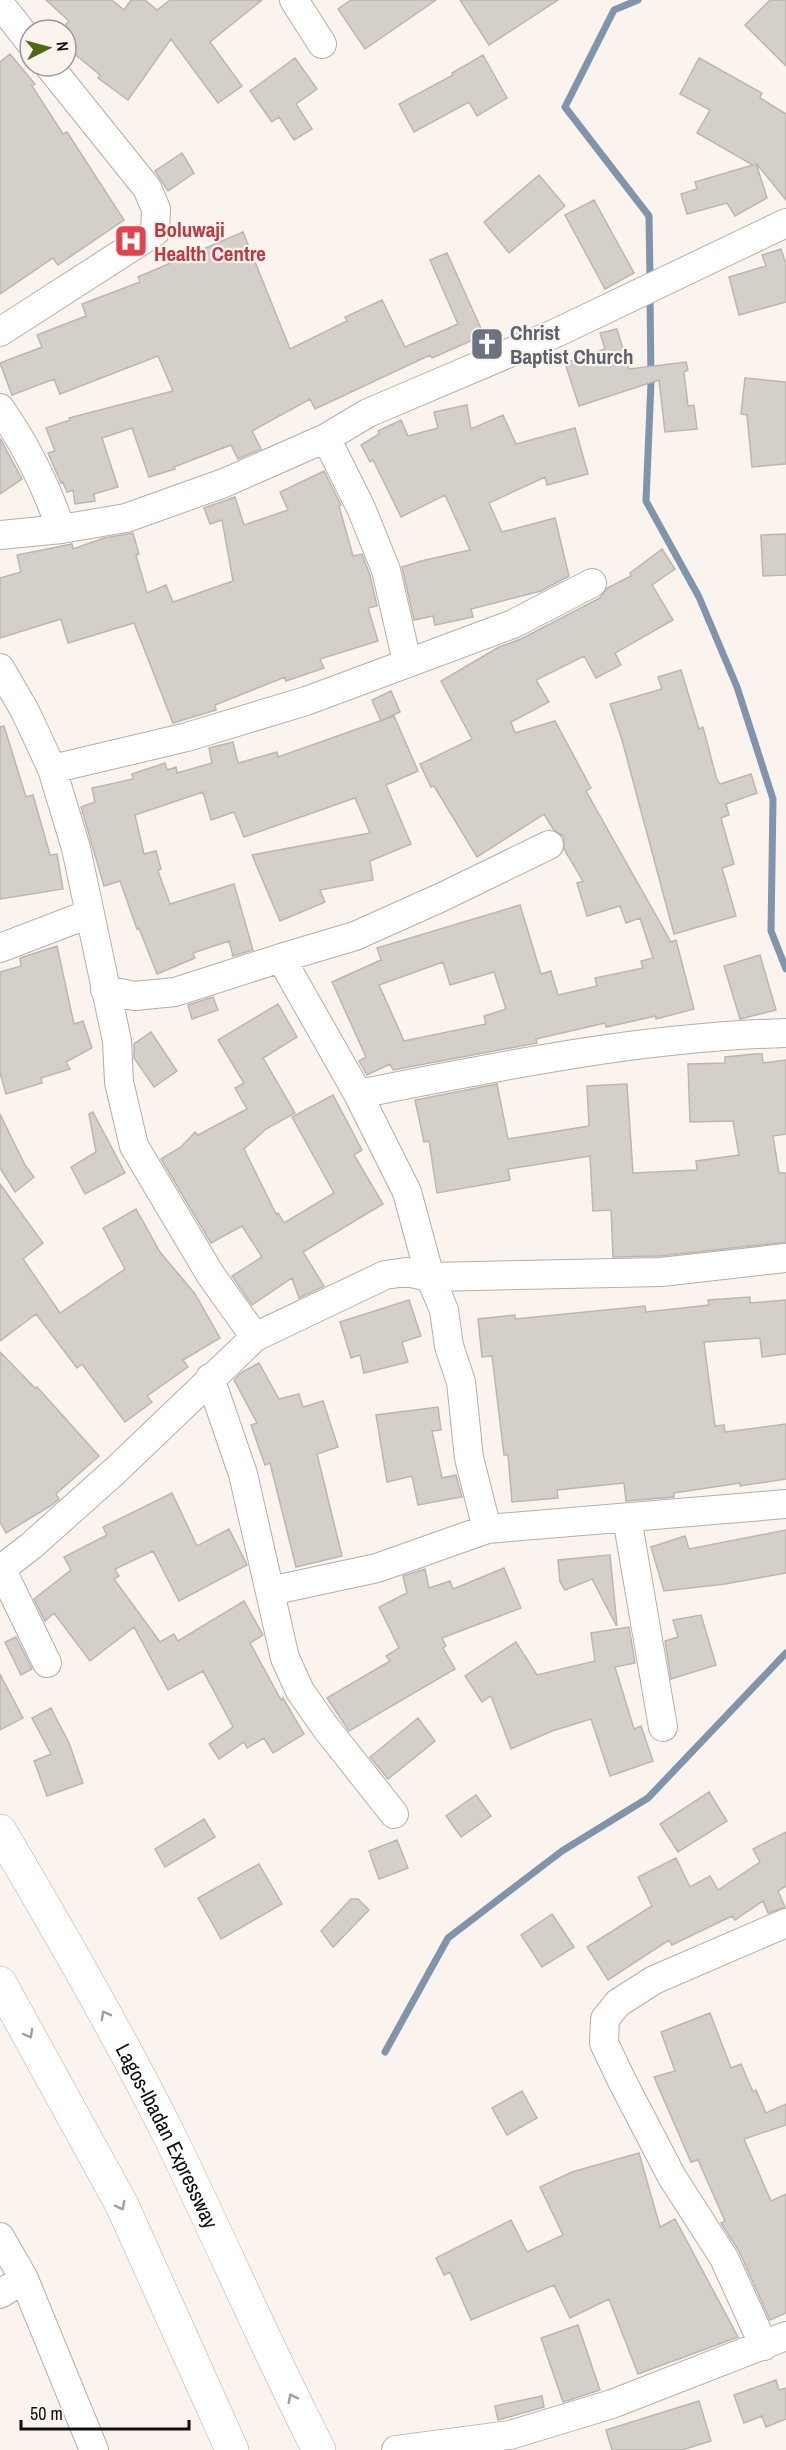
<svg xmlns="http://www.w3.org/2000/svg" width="786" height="2450" font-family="'Archivo Narrow',sans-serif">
<rect width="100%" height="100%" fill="#faf3ee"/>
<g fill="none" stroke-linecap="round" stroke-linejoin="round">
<path stroke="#8094ab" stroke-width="7" d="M638,0L614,10L565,107L649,216L650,279
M650,296L651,382L646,501L699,597L737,687L773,799L771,931L786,969
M385,2052L448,1938L562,1851L648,1798L786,1653"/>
</g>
<path fill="#d5cfca" stroke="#bcb6b1" stroke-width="1.5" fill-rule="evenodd" d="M46,0H112L124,10L131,0H145L157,10L170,0H262L210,42L242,86L218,103L171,39L128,100L98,78L100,75L66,47V24L69,21Z
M351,0H436L365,49L338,9Z
M460,0H558L489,45Z
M770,0H786V66L745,25Z
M10,54L35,84L32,86L63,134L67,132L124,220L58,265L53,258L0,294V62Z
M483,55L507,98L477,116L469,102L414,132L399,104L453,75L452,73Z
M295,58L317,89L296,104L312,129L294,140L279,117L272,122L250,91Z
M699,58L762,93L760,98L786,114V200L756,163L767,198L735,216L727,203L687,214L681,194L697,189L695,182L753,165L697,133L710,110L680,94Z
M182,153L194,173L168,191L155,171Z
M539,175L565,206L509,253L484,222Z
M594,200L634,273L605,289L565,215Z
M243,232L290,349L347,321L345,317L382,300L405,347L458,324L430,260L447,253L484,335L432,358L430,355L315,409L310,399L252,431L261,449L238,459L231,445L174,467L175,469L149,477L132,428L102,438L118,487L94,494L95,501L75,504L73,490L67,492L63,482L61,483L48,453L55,451L46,428L70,420L69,418L173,391L158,356L60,394L54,379L12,395L0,363L42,347L37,335L86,316L82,304L140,282L138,277Z
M781,249L786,264V302L739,315L729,277L766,266L762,255Z
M617,329L629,369L686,362L688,370L684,372L688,406L694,405L697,429L665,432L659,380L579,406L565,363L605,349L600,333Z
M745,378L786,382V464L752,467L747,415L741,414Z
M467,405L471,429L503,415L516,444L575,428L588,474L547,485L545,477L489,503L502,532L555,518L569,576L541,591L471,609L473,617L435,625L433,616L414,620L402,567L421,561L470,550L445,495L401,517L373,460L370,462L361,445L379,434L378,431L401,420L408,436L438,428L434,412Z
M0,438L22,479L0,494Z
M324,471L341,505L339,506L353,556L362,554L370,575L377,606L368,608L378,641L320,659L324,668L286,681L285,677L215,705L216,710L173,723L134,623L68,643L61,619L0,638V578L21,572L17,555L72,544L73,549L104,538L133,533L139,554L136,555L147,593L166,585L173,602L233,581L222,520L210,524L204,508L235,497L244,525L288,510L280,492Z
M786,534V575L763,576L761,535Z
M662,549L675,569L652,585L673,620L615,653L621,665L596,678L584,656L536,680L549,702L511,722L515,733L555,721L591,788L586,791L671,942L676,940L694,1009L656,1019V1016L606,1027L605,1023L536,1039L537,1043L393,1070L390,1064L367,1075L359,1061L366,1057L332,982L381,960L377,948L520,905L541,974L551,971L558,995L597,986L595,978L643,968L641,961L653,958L640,918L626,923L620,906L587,916L577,883L583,881L564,849V837L553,829L544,814L477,857L434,786L431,787L420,764L472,739L441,681L499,647L521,639L600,598L607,588L631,576L630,573ZM443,962L450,985L494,972L506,1009L484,1016L486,1024L404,1041L379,985Z
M681,670L699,729L703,727L717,780L720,784L751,774L757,793L726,804L729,815L721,818L734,864L722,868L736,916L674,934L622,740L610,704L662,689L658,677Z
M391,691L400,712L381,721L372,700Z
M394,716L418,771L386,785L411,844L370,861L373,880L320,890L325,902L280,921L252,855L370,833L355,798L244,837L234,812L211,820L203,792L135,815L144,854L156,851L161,869L158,871L170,904L234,884L253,950L233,956L229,941L193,953L195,958L157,974L139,928L137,929L120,881L104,886L81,807L95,802L92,788L133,779L132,774L165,763L167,770L176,767L177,773L212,763L209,748L233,742L238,763L277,752L278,757Z
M4,726L26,797L33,795L50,855L57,854L63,889L0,899V727Z
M57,946L74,1024L83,1021L92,1048L66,1062L70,1069L41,1078L42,1083L6,1094L0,1073V972L21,966L20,958Z
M760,955L776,1010L740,1019L724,966Z
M213,997L218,1010L192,1019L188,1005Z
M278,1004L297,1037L263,1058L295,1113L266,1129L244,1149L276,1214L278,1213L284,1223L334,1193L292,1117L333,1095L362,1150L354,1155L383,1204L303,1252L324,1286L299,1298L292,1278L252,1305L232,1276L262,1257L242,1226L211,1243L161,1159L181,1147L195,1132L198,1135L247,1109L235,1088L244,1083L218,1040Z
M151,1032L177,1071L154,1087L134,1058V1044Z
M754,1054H762L763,1063L786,1060V1134L773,1136L779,1173H786V1242L660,1256L613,1257L611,1210L593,1211L590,1156L508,1169L510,1180L437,1193L429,1141L424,1142L415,1100L497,1084L508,1139L589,1126L587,1086L627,1084L633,1173L697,1170L696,1161L739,1155L733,1121L690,1122L688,1064L725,1063V1057Z
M93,1112L125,1173L85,1194L71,1167L96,1152L89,1114Z
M0,1114L25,1165L34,1177L15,1192L0,1168Z
M0,1184L43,1243L23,1259L60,1313L125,1269L103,1228L136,1209L160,1252L195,1294L220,1338L183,1360L188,1367L147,1396L152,1402L125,1422L82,1364L77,1368L36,1314L0,1341Z
M750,1297V1303L786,1300V1354L762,1357L760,1338L704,1342L715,1426L724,1425L725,1432L786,1424V1479L740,1486V1483L674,1493V1497L626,1501L624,1483L557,1490L558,1498L512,1502L508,1455H504L492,1356L482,1357L478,1319L515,1315V1319L645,1306L646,1312L709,1305L708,1300Z
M409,1300L421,1336L402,1342L408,1362L364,1373L360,1355L351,1358L340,1322Z
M0,1352L35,1388L37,1387L99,1456L56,1494L59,1499L52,1505L6,1533L0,1522Z
M259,1363L279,1399L299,1394L303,1407L323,1401L338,1447L317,1454L342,1556L296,1567L270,1463L265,1465L251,1425L257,1423L234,1380L242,1372Z
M438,1407L441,1430L432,1431L442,1478L456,1475L462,1497L418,1505L412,1476L387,1482L376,1415Z
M172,1493L197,1546L229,1529L247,1565L179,1601L153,1551L115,1569L119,1576L114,1579L160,1642L174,1634L178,1641L244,1601L263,1635L250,1643L281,1700L283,1698L304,1734L273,1753L264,1738L247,1748L244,1742L219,1759L209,1744L233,1727L203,1671L168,1690L134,1627L90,1661L54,1613L45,1621L34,1599L71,1570L64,1557L107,1535L103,1527Z
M786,1530V1573L725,1584L664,1591L651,1547L685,1536L689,1549Z
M610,1555L617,1625H616L592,1579L565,1590L560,1582L558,1560Z
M504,1568L521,1608L442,1638L446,1646L443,1648L455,1669L349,1731L327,1698L390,1661L386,1656L399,1648L379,1607L407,1593L403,1576L425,1569L429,1588L450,1581L453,1589Z
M701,1615L716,1665L671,1679L665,1641L678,1637L673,1620Z
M629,1627L635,1663L615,1667L634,1729L641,1726L653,1761L610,1776L591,1719L552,1731L511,1749L491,1696L482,1702L465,1676L516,1642L537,1675L595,1661L591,1633Z
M16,1637L32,1669L21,1675L5,1642Z
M0,1674L23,1718L0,1730Z
M51,1708L69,1743L83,1783L47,1796L34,1761L51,1754L32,1718Z
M418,1718L435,1741L388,1779L370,1757Z
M709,1792L727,1821L678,1852L660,1824Z
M476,1795L491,1816L461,1837L446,1816Z
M204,1819L215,1837L165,1867L155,1849Z
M786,1832V1886L778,1891L785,1907L768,1913L763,1901L735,1920L732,1916L672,1945L669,1940L608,1980L587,1947L652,1906L638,1877L676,1858L690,1887L710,1876L718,1890L760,1862L753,1849Z
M397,1840L408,1868L379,1879L369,1851Z
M259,1864L282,1904L221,1939L198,1898Z
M351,1899H358L369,1910L333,1947L321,1931Z
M552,1914L574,1947L542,1967L521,1935Z
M710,2013L731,2068L741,2064L753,2092L756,2090L766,2113L786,2104V2125L744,2139L771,2201L786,2194V2313L770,2320L739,2251L721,2223L725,2221L698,2160L691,2162L654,2077L675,2071L661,2032Z
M522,2091L537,2118L507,2135L492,2108Z
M639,2153L660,2227L675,2219L738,2337L638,2374L609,2299L570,2318L554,2285L471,2320L450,2272L444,2275L436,2258L511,2220L527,2252L563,2235L540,2187L572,2172Z
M578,2325L600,2390L563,2402L541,2338Z
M776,2380L779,2390L786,2388V2419L766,2427L762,2416L744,2423L734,2395Z
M542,2396L544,2407L498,2420L495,2406Z
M699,2401L711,2441L682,2450H612L606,2430Z"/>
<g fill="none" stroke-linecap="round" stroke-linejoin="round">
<g stroke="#b5aeaa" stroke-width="30">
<path id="minor" d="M294,0L322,44
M0,4L30,42
M0,332L155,232L156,209L147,188L49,66
M0,408C26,445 46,486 61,529
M326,438L361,508L386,570L407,662
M0,535L61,529L126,518L224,483L326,438L368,413L556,333L786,223
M0,668L25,711L52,769L76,848L117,1041L119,1082L134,1146L210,1274L255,1337
M52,769L187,737L306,701L513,624L592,583
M0,948L89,914
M281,958L355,936L442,897L549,845
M105,990L135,996L175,992L281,958L358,1094L407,1192L430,1277L444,1310L449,1346L461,1382L469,1458L487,1529
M358,1094C501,1066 640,1037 786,1033
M210,1378L243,1474L285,1658L300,1691L326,1728L394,1814
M627,1518L663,1727
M0,1566L47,1663
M1,1569L31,1546L115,1471L255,1337L385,1275L406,1272L430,1277L661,1272L786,1258
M270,1591L377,1568L487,1529L786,1504
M0,2237L24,2279L94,2450
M0,2294L24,2279
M764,2346L724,2258L672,2177L622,2081L604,2043L605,2019L618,2003L654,1980L786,1923
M396,2450L510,2435L612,2404L786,2336"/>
</g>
<g stroke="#b5aeaa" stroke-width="34">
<g id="highway">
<path id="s1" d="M0,1831C59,1931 118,2033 170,2137C221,2241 266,2347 319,2450"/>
<path d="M0,1983L122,2205L232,2450"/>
</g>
</g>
<use href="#minor" stroke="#fff" stroke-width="28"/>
<use href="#highway" stroke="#fff" stroke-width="33"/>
</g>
<defs><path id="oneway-chevron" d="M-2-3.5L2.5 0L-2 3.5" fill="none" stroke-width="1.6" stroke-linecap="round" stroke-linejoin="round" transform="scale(1.5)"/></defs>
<g stroke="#a09f9e">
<use href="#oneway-chevron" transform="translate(105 2015) rotate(-118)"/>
<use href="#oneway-chevron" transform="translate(29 2034) rotate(61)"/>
<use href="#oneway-chevron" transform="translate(121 2206) rotate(63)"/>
<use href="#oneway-chevron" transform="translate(292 2398) rotate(-117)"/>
</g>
<defs>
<g id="hospital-square" transform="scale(1.725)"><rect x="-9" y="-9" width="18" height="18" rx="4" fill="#e0444e" stroke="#faf3ee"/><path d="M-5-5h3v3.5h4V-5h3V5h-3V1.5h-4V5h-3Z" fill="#fff"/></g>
<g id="church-square" transform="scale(1.725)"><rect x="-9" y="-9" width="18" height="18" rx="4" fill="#6b7280" stroke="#faf3ee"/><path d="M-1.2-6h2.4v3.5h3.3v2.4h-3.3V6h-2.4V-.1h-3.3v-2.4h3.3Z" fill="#fff"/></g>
</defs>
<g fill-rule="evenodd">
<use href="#hospital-square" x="131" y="241"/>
<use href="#church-square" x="487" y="344"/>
</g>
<g text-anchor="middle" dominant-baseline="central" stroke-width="4.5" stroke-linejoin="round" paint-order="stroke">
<g font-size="21" font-weight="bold" fill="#be3a42" stroke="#faf3ee" text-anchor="start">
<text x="154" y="229">Boluwaji<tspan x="154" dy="24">Health Centre</tspan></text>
</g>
<g font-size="21" font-weight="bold" fill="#5b616d" stroke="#faf3ee" text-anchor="start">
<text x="510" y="332">Christ<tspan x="510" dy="24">Baptist Church</tspan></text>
</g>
<g font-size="21" fill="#110e0d" stroke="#faf3ee">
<text stroke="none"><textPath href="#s1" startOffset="348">Lagos-Ibadan Expressway</textPath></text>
</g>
</g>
<g transform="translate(48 48) rotate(84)"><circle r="28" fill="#faf3ee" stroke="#9d9794" stroke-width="1.5"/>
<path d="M0-4.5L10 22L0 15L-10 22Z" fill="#4f6717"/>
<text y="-9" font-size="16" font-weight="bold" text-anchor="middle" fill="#110e0d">N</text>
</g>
<path d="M21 2420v9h168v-9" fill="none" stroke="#110e0d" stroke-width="3"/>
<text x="30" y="2420" font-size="18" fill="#110e0d" stroke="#faf3ee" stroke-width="4.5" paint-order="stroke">50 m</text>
</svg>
